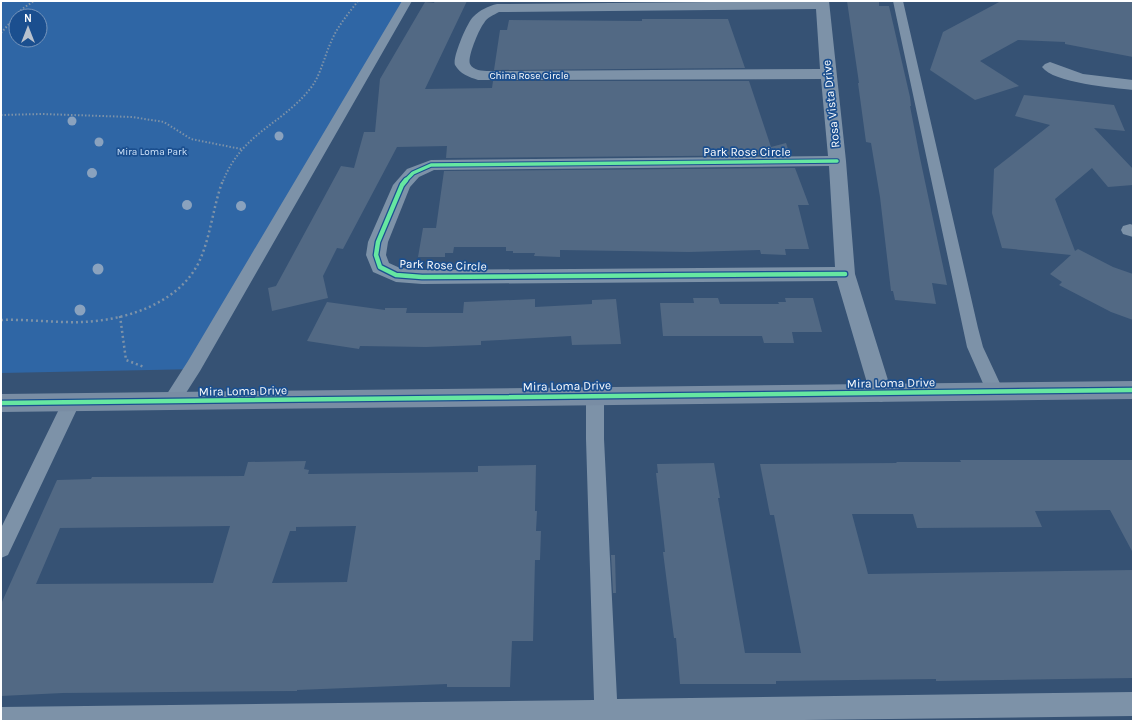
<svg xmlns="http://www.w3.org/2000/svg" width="1134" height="722" font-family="Karla,sans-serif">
<rect width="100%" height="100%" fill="#365274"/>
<path fill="#2f66a5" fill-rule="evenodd" d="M1,1H411L200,369L1,373ZM16,16H40V40H16Z"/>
<path fill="#526984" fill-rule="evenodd" d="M435,1H467L425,89L492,88L493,81H749L771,147L786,143L790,155L446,158L447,146L397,147L343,249L337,248L323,276L328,298L272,311L268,288L276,286L341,166L354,168L364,132H375L380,79L425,2L434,3Z
M847,1H879V6H889L910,97L911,106H910L920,158L947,285L932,283L936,304L895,300L893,291H891L880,197L871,143L866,142L858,83H859Z
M1001,1H1133V57L1065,44V42L1018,40L980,61L1019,86L975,100L930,70L943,32Z
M642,19H728L745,68L494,70L500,30H507L509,20L642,21Z
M1024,95L1114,105L1125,131L1094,128L1133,169V185L1108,187L1092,168L1055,199L1075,251L1078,249L1113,267L1133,274V320L1111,312L1059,285L1062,282L1050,274L1071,255L1002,248L992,213L994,169L1050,125L1015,116Z
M795,168L809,205H798L809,249H785L786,255L761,254L760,250L689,252L560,250V257L534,256L535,253H513V251H506V247H454L453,253H445V257H418L423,228H436L444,171Z
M693,298H718L720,304H779L778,302H786L785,298H813L822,332H792L794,343H764L762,336H663L660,303H694Z
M535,299V307L592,304V300L616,299L621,344L572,345L571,336L481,341V345L426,347L360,346L359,349L307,341L327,302L385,310V308H407L406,313H463L464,302Z
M960,460H1133V553L1110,510L1035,511L1042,527L917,528L913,514H852L868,574L1133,570V678L936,681V679L776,681V684H680L676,638H674L663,552H665L656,473H658L657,464L714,463L720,498H718L745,653H801L774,515H770L760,464L897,463L896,462H961Z
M306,461L304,469L309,470L308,474L478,472V466L536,465L535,511H537L536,531H541L540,560H535L533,641H512L510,687H447V684L297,690V691L63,693L1,696V604L57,480L91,479L92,477L244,476L248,462ZM230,526L213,583L36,584L60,528ZM356,526L347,582L272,583L290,531H296V527Z
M611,555H615L616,593H613Z"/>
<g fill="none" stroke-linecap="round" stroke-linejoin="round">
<path stroke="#7d92a8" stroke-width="2" stroke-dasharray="1.5 2" stroke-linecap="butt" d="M16,16L22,9L34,1
M1,33L16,16
M1,115L42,114L132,117L164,122L191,139L241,149
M223,181C243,132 280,126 310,89C321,75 324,57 331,42C337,27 348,14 358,1"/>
<path stroke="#7d92a8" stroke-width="2.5" stroke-dasharray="2 3" stroke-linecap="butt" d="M120,316L126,360L144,367
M1,320C28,319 56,323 83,322C127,320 179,303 199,262C211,236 213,206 223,180"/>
<path fill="#7d92a8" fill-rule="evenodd" d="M402,1H412L200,371L177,407L171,409L165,407L162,402L165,397L188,361Z
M893,1H903L978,328L983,347L1004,392L1001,397L995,399L989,397L967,347Z
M595,389L601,391L604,396V439L617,699L1133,692V716L724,721H1V707L594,700L586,439V396L589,391Z
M71,396L77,398L80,403L8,555L1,558V528L62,403L65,398Z"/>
<path fill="#7d92a8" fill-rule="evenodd" d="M829,1L846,161L855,274L892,393L889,399L881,402L873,399L870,393L837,281L422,284L396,282L373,272L366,255L368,242L393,185L407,169L431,160L828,156L821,79L478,80C469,77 460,74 455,65C452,58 467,23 473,17C480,10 488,6 497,4ZM816,9L820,69L494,71C487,71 474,72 470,64C467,58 479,29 484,23C487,17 494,15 499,12ZM829,166L835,267L422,270L400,268L389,263L386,255L388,242L410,187L419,177L434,170Z
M1050,62L1083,74L1133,80V90C1114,88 1053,83 1042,67L1045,64Z
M1130,224L1133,225V237L1123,234L1121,230L1123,226Z"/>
<path fill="#798da4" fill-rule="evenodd" d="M1133,381V399L1,412V394Z"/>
<g stroke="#1b4f8f" stroke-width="5.5">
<path id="cycleway-far1" d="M405,181L413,173L431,165L837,161"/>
</g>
<g stroke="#1b4f8f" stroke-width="7">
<path id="cycleway" d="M406,180L402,185L378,242L376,255L380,267L396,275L422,277L845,274
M1,403L1133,390"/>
</g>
<use href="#cycleway-far1" stroke="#66e7a1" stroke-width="3.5"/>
<use href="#cycleway" stroke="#66e7a1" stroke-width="4.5"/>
</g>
<g fill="#8aa2be">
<circle cx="72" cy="121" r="4.5"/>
<circle cx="279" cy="136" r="4.5"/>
<circle cx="99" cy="142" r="4.5"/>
<circle cx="92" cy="173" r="5"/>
<circle cx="187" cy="205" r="5"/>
<circle cx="241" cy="206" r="5"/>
<circle cx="98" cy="269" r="5.5"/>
<circle cx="80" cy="310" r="5.5"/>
</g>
<g text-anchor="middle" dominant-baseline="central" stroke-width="3.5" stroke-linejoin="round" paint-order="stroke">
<g font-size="10" fill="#fff" stroke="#1b4f8f">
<text x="529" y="76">China Rose Circle</text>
</g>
<g font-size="10" fill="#cfe3fa" stroke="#1b4f8f">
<text x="152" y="152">Mira Loma Park</text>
</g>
<g font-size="12" fill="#fff" stroke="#1b4f8f">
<text transform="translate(831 104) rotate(-96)">Rosa Vista Drive</text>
<text x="747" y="152">Park Rose Circle</text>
<text transform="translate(443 265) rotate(2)">Park Rose Circle</text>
<text transform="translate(891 383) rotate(-1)">Mira Loma Drive</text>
<text transform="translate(567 386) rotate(-1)">Mira Loma Drive</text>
<text transform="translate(243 391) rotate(-1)">Mira Loma Drive</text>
</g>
</g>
<rect width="1134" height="722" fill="none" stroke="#ffffff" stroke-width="4"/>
<g transform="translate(28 28)"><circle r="19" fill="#1b4f8f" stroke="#7695bc"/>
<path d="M0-3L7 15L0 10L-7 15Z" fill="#b9c2ce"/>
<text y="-6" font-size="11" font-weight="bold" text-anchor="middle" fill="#ffffff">N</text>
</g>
</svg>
